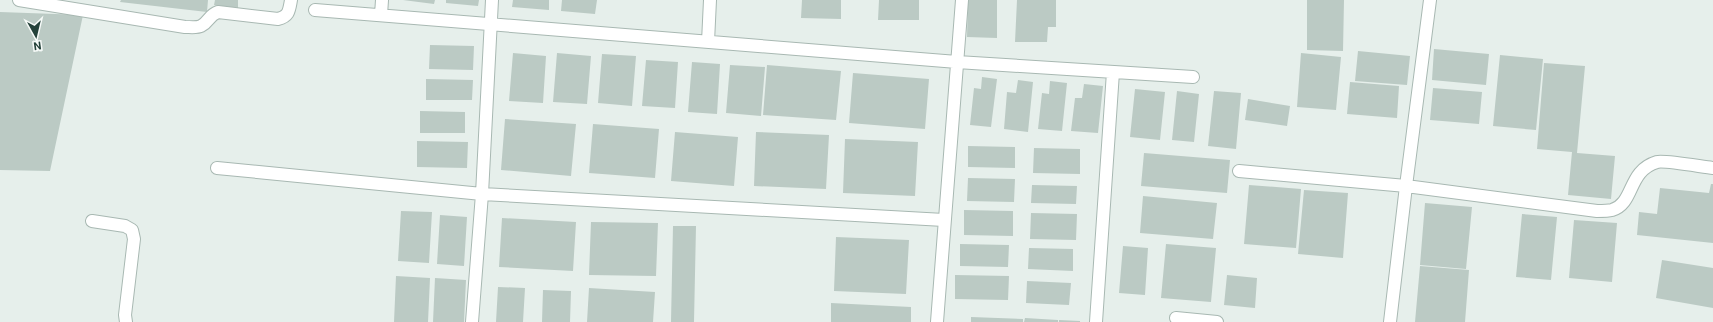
<svg xmlns="http://www.w3.org/2000/svg" width="1713" height="322" font-family="Roboto,sans-serif">
<rect width="100%" height="100%" fill="#e6efeb"/>
<path fill="#bbcac4" d="M121,0H208L207,12L120,2Z
M215,0H238V8L214,5Z
M403,0H435L434,4Z
M446,0H479L478,6L446,3Z
M513,0H549V10L512,7Z
M562,0H597L595,14L561,11Z
M802,0H841V19L801,18Z
M879,0H919V20H878Z
M968,0H997V38L967,37Z
M1017,0H1056V27H1048L1047,42H1015Z
M1307,0H1344L1343,51L1307,50Z
M0,12L83,15L50,171L0,170Z
M430,45L474,46L473,70L429,69Z
M1434,49L1489,54L1486,85L1432,80Z
M1358,51L1410,56L1407,85L1355,81Z
M513,53L546,56L543,103L509,101Z
M557,53L591,56L587,104L553,102Z
M1301,53L1341,57L1336,110L1297,107Z
M602,54L636,56L632,106L598,103Z
M1500,55L1543,59L1536,130L1493,126Z
M646,60L678,62L675,108L642,106Z
M692,62L720,64L717,114L688,112Z
M1544,63L1585,66L1577,153L1615,156L1611,199L1568,195L1572,152L1537,149Z
M730,65L765,67L761,116L726,113Z
M767,65L841,71L836,120L763,115Z
M853,73L929,79L925,129L849,123Z
M982,77L997,79L991,127L970,125L974,88L981,89Z
M426,79L473,80L472,100H426Z
M1018,80L1033,82L1028,132L1004,129L1007,92L1016,93Z
M1050,81L1067,83L1062,131L1038,129L1042,93L1049,94Z
M1350,82L1399,86L1397,118L1347,114Z
M1084,84L1103,86L1098,133L1071,131L1075,98H1082Z
M1433,88L1482,92L1479,124L1430,120Z
M1135,89L1165,92L1160,140L1130,137Z
M1177,91L1199,94L1194,142L1172,140Z
M1214,91L1241,93L1236,149L1208,146Z
M1248,99L1290,106L1287,126L1245,120Z
M420,111L465,112V133H420Z
M505,119L576,124L571,176L501,170Z
M593,124L659,129L655,178L589,173Z
M675,132L738,137L734,186L671,181Z
M756,132L829,135L826,189L754,186Z
M845,139L918,142L915,196L843,193Z
M417,141L468,142L467,168L417,167Z
M968,146L1015,147V168L968,167Z
M1034,148L1080,149V174L1033,173Z
M1144,153L1230,160L1227,193L1141,186Z
M968,178L1015,179L1014,202L967,201Z
M1711,184H1713V243L1637,235L1639,212L1657,214L1660,188L1709,193Z
M1032,185L1077,186L1076,204L1031,203Z
M1249,185L1301,189L1296,248L1244,244Z
M1304,190L1348,193L1343,258L1298,254Z
M1143,196L1217,203L1213,239L1140,233Z
M1425,203L1472,207L1466,269L1420,265Z
M964,210L1013,211V236L964,235Z
M401,211L432,212L429,263L398,261Z
M1031,213L1077,214L1076,240L1030,239Z
M1522,214L1557,217L1551,280L1516,277Z
M440,215L467,217L464,266L437,264Z
M502,218L576,222L573,271L499,267Z
M1574,220L1617,223L1612,282L1569,278Z
M591,222L658,223L656,276L589,275Z
M673,226H696L694,322H671Z
M836,237L909,240L906,294L834,291Z
M960,244L1009,245L1008,267L960,266Z
M1166,244L1216,248L1211,302L1161,298Z
M1123,246L1148,248L1145,295L1119,293Z
M1029,248L1073,249V271L1028,269Z
M1662,260L1713,268V308L1656,298Z
M1420,266L1469,270L1465,322H1415Z
M955,275L1009,276L1008,300L955,299Z
M1227,275L1257,278L1255,308L1224,305Z
M396,276L430,278L428,322H394Z
M435,278L466,280L464,322H433Z
M1027,281L1071,283L1069,305L1026,303Z
M498,287L525,288L523,322H496Z
M589,288L655,292L653,322H587Z
M543,290L571,291L570,322H542Z
M831,303L911,307V322H831Z
M971,317L1023,319V322H971Z
M1025,318L1058,320V322H1024Z
M1059,320L1080,321V322H1059Z"/>
<g fill="none" stroke-linecap="round" stroke-linejoin="round">
<g stroke="#a8b8b2" stroke-width="14">
<path id="service" d="M19,0L185,27C190,27 197,28 201,26C209,22 209,15 218,12L278,19C289,16 289,11 291,0"/>
</g>
<g stroke="#a8b8b2" stroke-width="14">
<path id="minor" d="M315,10L957,62L1193,77
M381,15L382,0
M708,42L710,0
M217,168L482,194L944,220
M1239,171L1406,186L1597,211C1601,211 1608,211 1612,210C1635,203 1627,171 1657,162C1664,160 1703,167 1713,168
M92,221L125,226L132,230L134,239L125,315L126,322
M1176,318L1217,322
M472,322L482,194L492,0
M937,322L962,0
M1096,322L1113,72
M1390,322L1406,186L1430,0"/>
</g>
<use href="#service" stroke="#fff" stroke-width="12"/>
<use href="#minor" stroke="#fff" stroke-width="12"/>
</g>
<g transform="translate(36 36) rotate(172)" stroke="#f7fbf9" stroke-width="3" paint-order="stroke">
<path d="M0-3L7 15L0 10L-7 15Z" fill="#24423a"/>
<text y="-6" font-size="11" font-weight="bold" text-anchor="middle" fill="#24423a">N</text>
</g>
</svg>
